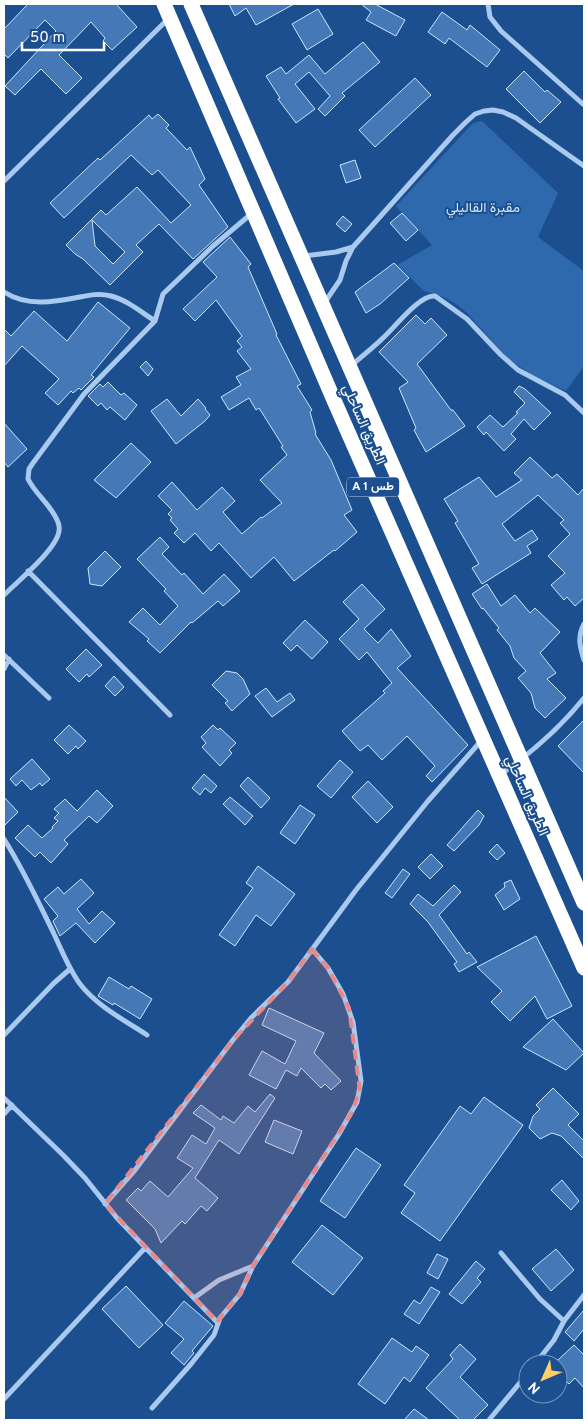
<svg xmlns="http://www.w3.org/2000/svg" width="588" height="1424" font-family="Overpass,Vazirmatn,sans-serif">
<rect width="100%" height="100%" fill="#1b4f8f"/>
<path fill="#2e69ad" d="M482,121L558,193L538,237L584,271V366L566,391L534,376L508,359L468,314L456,304L443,297L424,291L397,265L432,245L396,206L473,123Z"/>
<path fill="#4478b7" stroke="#cfe3fa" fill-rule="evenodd" d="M28,4H116L137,27L112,50L103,41L105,38L91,22L59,55L82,78L66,94L41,69L15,95L5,86L56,31L45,20L8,58L4,54V29Z
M229,4H294L256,25L246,8L235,16Z
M361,4H375L405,20L396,36L366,20L371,12Z
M318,9L333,34L307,50L292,24Z
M442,12L467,30L470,25L500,50L487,67L449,38L445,44L428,32Z
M363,42L380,62L342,93L345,96L325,116L318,109L330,96L309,72L295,84L315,109L296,123L278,99L280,98L266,76L281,67L286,74L309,55L325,74Z
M524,71L545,92L547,90L561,102L540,123L506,89Z
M415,78L431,95L375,147L359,130Z
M158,114L169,125L166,128L187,150L190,147L205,179L199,185L228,227L193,259L159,224L136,245L143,252L110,285L83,259L75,254L66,245L101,210L106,215L137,187L171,223L191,205L158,170L152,175L131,155L64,218L50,203L98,158L100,160L149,115L152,119ZM92,220L125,252L113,264L95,246Z
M355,160L361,178L346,183L340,165Z
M402,213L418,230L406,241L390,223Z
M343,216L352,224L345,232L336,224Z
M230,237L251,264L248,267L277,334L276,335L301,384L297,386L312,410L310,412L316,433L315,434L331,460L352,510L344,515L357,532L335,551L334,550L294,581L274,557L251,578L219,543L211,551L195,533L184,543L174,533L178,529L170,520L172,518L168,514L172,510L158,496L172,482L197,510L222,487L235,501L223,512L242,534L261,517L262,518L282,503L260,480L287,455L281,447L283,446L259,408L256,410L249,398L229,410L221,397L241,385L236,377L251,369L237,351L242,347L237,341L242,336L216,300L195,321L183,309L217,277L203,262Z
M394,263L409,278L380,304L366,313L355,292Z
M98,302L130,328L91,375L94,377L81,390L79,388L73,393L71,391L58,405L45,393L59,379L22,346L4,366V329L11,336L34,311L67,341Z
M416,315L425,324L431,318L447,335L417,364L451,410H453L465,426L426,452L414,430L416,428L399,388L408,382L379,352Z
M146,361L153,369L148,376L140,367Z
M108,382L121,395L124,393L137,405L125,420L110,407L107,410L101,403L98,406L88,396L100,384L103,387Z
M519,386L525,389L551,413L534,430L524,419L511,434L516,439L504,451L486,432L484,435L477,427L490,415L503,427L518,413L516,412L525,403L514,392Z
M167,399L181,416L198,399L206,408L205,409L210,415L205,421L176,444L151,411Z
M4,423L27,449L8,467L4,462Z
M131,443L151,462L116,498L94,480Z
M530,457L552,478L557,474L578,495L584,488V598L575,606L567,597L564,600L551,585L565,573L548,556L570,534L560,523L564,520L538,495L502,524L515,541L532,530L538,539L527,546L531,553L482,584L472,568L479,564L455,523L458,521L444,499L479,477L496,497L522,480L514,473Z
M160,537L169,547L162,554L182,575L184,573L203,594L224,574L240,591L223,606L218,601L192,623L191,622L160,653L147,641L149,639L129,622L143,608L160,625L178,606L164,591L166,589L137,559Z
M105,551L121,567L102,586L90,584L88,568Z
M362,584L385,609L364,629L378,643L391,629L411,656L397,668L468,745L432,782L426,776L435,766L407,736L382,760L368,745L360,751L342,731L385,693L383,691L392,683L367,652L359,660L339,639L359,619L343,602Z
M487,584L501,606L515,595L530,613L535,608L560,632L540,653L556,673L547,679L566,698L545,718L535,708L531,693L518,678L526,671L514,658L510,646L497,630L499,628L483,608L482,609L472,594Z
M305,620L328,642L312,659L297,645L291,651L283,643Z
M86,649L102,665L89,677L87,674L79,682L66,669Z
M226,671L237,673L243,679L250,694L232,711L225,703L228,701L212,685Z
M114,676L124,687L115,696L105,686Z
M266,688L277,702L290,693L295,700L272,717L255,696Z
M584,720V773L558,746Z
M69,725L86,741L78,749L76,746L68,754L54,740Z
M213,725L218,730L220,728L236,743L229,750L232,753L220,766L202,747L206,743L201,737Z
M32,759L50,779L42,786L40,783L31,790L22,780L16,786L10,779Z
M340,760L353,772L331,798L317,786Z
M204,774L217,786L211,793L205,788L200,795L192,788Z
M248,777L270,798L261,808L240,786Z
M368,781L393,807L377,823L352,797Z
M97,790L113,806L97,823L89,816L64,840L68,844L51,863L40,852L35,857L15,838L28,825L42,838L53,828L52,827L58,821L54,818L59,813L54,809L65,799L77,811Z
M4,797L18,812L4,826Z
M230,797L253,816L245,825L223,804Z
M300,805L315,815L295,844L280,833Z
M478,810L484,816L479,825L454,851L447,845Z
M497,844L505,853L497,860L489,852Z
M431,854L443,866L430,879L418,867Z
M258,866L295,894L271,926L256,915L235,946L219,935L253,888L246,883Z
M403,869L410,874L392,898L385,893Z
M81,879L94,893L77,909L89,924L102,911L115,923L95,943L76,923L60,936L53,921L58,916L44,899L58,887L64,894Z
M511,880L520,899L504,910L495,895L505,887L504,883Z
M454,885L461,892L439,915L467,954L469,952L477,962L459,972L454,964L457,962L428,922L410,904L418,894L433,906Z
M536,936L572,1006L547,1019L535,996L510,1021L491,1002L502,991L477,967Z
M109,977L129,989L131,986L152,999L140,1019L114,1003L113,1005L98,996Z
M269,1008L324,1033L314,1053L341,1081L331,1090L325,1084L321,1088L301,1068L297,1076L286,1070L276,1089L249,1075L262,1051L285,1064L296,1041L262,1025Z
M553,1019L584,1053L566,1070L523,1047Z
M553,1088L579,1114L568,1125L584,1141V1159L561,1136L552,1133L540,1139L529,1128L533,1116L540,1109L536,1105Z
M270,1094L275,1098L239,1154L219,1140L195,1178L218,1198L207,1211L201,1206L185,1224L182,1221L161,1243L155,1229L126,1200L138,1188L141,1191L150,1181L168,1197L193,1168L177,1158L192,1135L206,1144L215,1128L193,1113L201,1105L221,1120L223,1116L234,1123L248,1106L255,1112Z
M484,1097L523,1125L440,1241L401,1213L415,1193L404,1185L460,1106L471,1114Z
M274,1120L302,1131L293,1154L265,1142Z
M356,1148L381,1165L345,1218L320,1201Z
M562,1180L579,1201L571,1210L551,1190Z
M322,1225L363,1258L333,1295L292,1262Z
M556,1249L574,1270L551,1291L532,1269Z
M437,1254L448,1259L438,1279L427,1273Z
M476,1261L485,1269L477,1278L481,1282L462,1304L449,1294Z
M126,1286L163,1325L139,1348L102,1309Z
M431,1287L440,1292L419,1324L404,1314L414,1300L420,1304Z
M184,1301L213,1326L192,1351L194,1353L184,1365L171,1353L184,1339L165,1323Z
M584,1310V1329L574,1341L565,1332Z
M392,1338L412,1352L416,1346L429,1355L410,1382L404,1377L385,1404L358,1384Z
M460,1344L476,1359L460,1377L488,1405L473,1420H460L426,1388L453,1359L450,1355Z
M574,1345L584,1355V1388L575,1378L569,1384L558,1374V1360Z
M414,1409L429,1420H404Z"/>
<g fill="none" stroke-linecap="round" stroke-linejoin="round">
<path stroke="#a9c9ee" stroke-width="5" d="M488,4L490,17L501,31L584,105
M4,181L167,20
M304,256L336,252L353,247
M4,292C27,307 54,302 80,297C90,295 100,293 111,296C127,300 141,312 155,321
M325,302L340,280L346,261L353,247L453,135L466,122L475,114L484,111L493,110L503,112L516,118L584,166
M351,366C362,356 374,347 384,337C395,327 420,294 435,296L467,319L501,355L518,370L565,395L584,413
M28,571L170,715
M4,595C17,582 57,549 59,531C60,526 58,521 55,516C48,503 35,493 28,479L29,469L33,463L84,394L155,321L163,294L213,246L251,214
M584,624C577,637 580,647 584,660
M4,655L49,698
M4,669L9,659
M500,775C531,753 560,728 584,698
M4,839C23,869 38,901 54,934C62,951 69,969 80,984C97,1006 124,1020 147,1035
M4,1035L54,983L70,969
M4,1098L63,1155L85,1178L117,1218L217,1322
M4,1114L12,1105
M105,1204L135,1170L233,1040L251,1018L288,982L356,890L428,801L481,741
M501,1253L540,1299L564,1321
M194,1298L219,1280L253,1266
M535,1364L554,1340L564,1321L584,1295
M4,1399L145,1248
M152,1408L191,1364L214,1335L220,1318L240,1294L253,1266L339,1134L357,1102L361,1081L353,1022L343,994L328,968L312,949
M489,1420L528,1373"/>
<path stroke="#fff" stroke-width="15" d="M164,4L333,398L584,968
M191,4L584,903"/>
</g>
<path fill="#e88989" fill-opacity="0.2" stroke="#e88989" stroke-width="4" stroke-dasharray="10 6" stroke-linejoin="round" d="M312,949L328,968L349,1008L360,1091L351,1114L253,1266L240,1294L217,1322L105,1204L233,1040L288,982Z"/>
<g text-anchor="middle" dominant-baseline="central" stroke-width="4" stroke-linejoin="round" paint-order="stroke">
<rect fill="#1b4f8f" stroke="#bbcadd" stroke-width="1" x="347" y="477.5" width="52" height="19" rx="4"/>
<g font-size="12" font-weight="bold" fill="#fff">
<text x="373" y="487">A 1 طس</text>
</g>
<g font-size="14" fill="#cfe3fa" stroke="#1b4f8f">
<text x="483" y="208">مقبرة القاليلي</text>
</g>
<g font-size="14" fill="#fff" stroke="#1b4f8f">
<text transform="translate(363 425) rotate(66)">الطريق الساحلي</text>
<text transform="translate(526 796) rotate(66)">الطريق الساحلي</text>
</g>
</g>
<rect width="588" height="1424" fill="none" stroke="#ffffff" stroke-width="10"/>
<g transform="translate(543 1379) rotate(225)"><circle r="24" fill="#1b4f8f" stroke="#7695bc"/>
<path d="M0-4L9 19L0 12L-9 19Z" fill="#ffd166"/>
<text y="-8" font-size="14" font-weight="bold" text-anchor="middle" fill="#ffffff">N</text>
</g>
<path d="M22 42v8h82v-8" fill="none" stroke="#ffffff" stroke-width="2.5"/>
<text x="30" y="42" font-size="15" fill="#ffffff" stroke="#1b4f8f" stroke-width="4" paint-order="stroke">50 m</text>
</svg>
